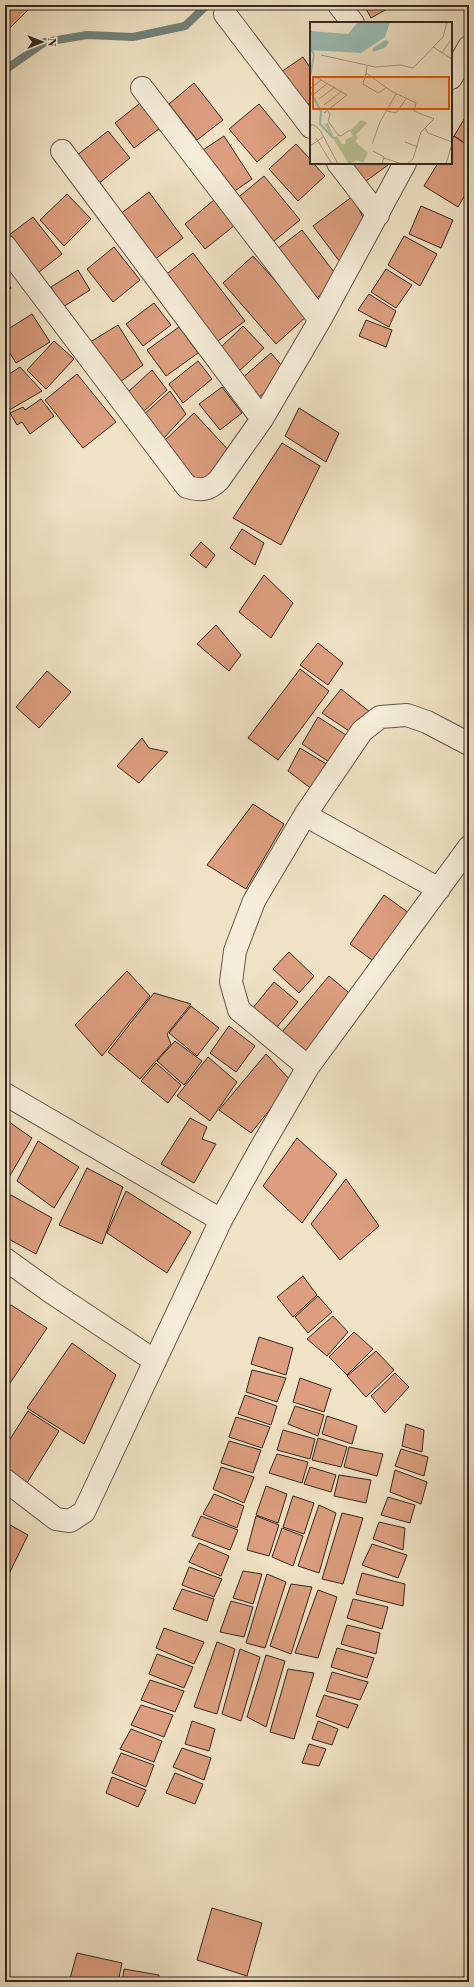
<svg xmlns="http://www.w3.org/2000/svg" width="474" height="1987" font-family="'Libre Bodoni',serif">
<rect width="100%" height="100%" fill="#f0e3c5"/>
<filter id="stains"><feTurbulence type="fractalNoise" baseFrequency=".005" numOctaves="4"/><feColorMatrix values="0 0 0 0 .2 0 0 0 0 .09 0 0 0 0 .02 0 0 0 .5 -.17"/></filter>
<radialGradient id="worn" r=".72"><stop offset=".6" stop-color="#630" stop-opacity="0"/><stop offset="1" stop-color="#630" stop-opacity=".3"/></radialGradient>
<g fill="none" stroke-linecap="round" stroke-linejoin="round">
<path stroke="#71827b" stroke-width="8" d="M5,70L45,42L87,35L133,37L185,26L207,5"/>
</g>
<path fill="#dc9e7e" stroke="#342723" d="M5,5L32,6L5,33Z
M364,5H394L371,18Z
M303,57L311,69V102L304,107L281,72Z
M194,83L223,120L197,140L169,104Z
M144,100L164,125L134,148L115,123Z
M259,104L286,137L257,162L229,129Z
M469,111V146L454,136Z
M108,131L130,158L98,184L76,156Z
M224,136L252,179L229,195L200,152Z
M454,136L469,146V188L458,207L424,186L438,163H451V140Z
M296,144L311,160V163H313L325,176L298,201L269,169Z
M347,163H387L388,165L362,184Z
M264,176L300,220L269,245L234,201Z
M149,192L183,238L154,260L119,215Z
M67,194L91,219L64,246L40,220Z
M353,196L366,224L343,266L313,226Z
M214,200L235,225L205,249L185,224Z
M421,206L453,220L441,248L409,234Z
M33,217L62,254L34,276L5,238Z
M302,230L340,280L314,300L276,250Z
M404,236L437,254L420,286L388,265Z
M114,247L140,280L113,302L87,269Z
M193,253L245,321L214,344L163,277Z
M253,256L307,316L276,344L223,283Z
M386,269L412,285L396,308L371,292Z
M78,270L90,290L63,307L51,287Z
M5,280L11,288L5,293Z
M369,294L396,311L389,327L358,310Z
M154,303L171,325L143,346L126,324Z
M32,314L50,342L16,363L5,345V331Z
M366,320L392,330L386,347L359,336Z
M118,325L143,365L116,385L87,344Z
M243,326L264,348L238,372L218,350Z
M179,327L198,353L166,376L147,350Z
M54,341L74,359L46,389L27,370Z
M271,353L288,373L258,398L241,379Z
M198,361L212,379L183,403L169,384Z
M20,367L42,391L6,412L5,377Z
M152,370L167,390L143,412L127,393Z
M77,374L116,422L83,448L45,400Z
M222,387L242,413L220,430L199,404Z
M170,391L186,414L163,439L142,416Z
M41,399L54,416L30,434L22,422L17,425L10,413L23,407L25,410Z
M299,408L339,433L326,462L285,436Z
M194,413L233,455L199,486L161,444Z
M282,443L320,466L281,545L233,518Z
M242,529L264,543L255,565L230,548Z
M201,542L215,555L206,568L190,555Z
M264,575L293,603L271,638L239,612Z
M216,625L241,655L229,671L197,644Z
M318,643L343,663L328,685L300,665Z
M300,669L329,691L278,760L248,738Z
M47,671L71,692L39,728L16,707Z
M341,689L370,712L352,733L322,713Z
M318,717L346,735L329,762L302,744Z
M142,738L149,748L168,752L139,783L117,766Z
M300,748L333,768L317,793L288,771Z
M253,804L284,824L246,889L207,865Z
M384,895L413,916L379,965L350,944Z
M289,952L314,976L299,993L273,969Z
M127,971L150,996L102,1056L75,1025Z
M329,976L354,997L307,1054L282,1032Z
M274,982L298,1002L271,1034L248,1014Z
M154,993L191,1004L167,1034L171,1044L140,1079L108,1052Z
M191,1006L219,1028L197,1056L169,1033Z
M229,1026L255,1046L236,1072L210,1053Z
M175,1041L202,1061L184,1085L157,1061Z
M266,1054L292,1082L251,1133L219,1110Z
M208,1057L237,1082L210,1121L177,1096Z
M156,1063L181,1085L168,1103L141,1081Z
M190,1118L207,1127L202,1139L216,1144L194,1183L161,1164Z
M5,1119L32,1138L5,1184Z
M297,1138L337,1174L302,1223L263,1186Z
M38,1141L79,1167L54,1208L17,1181Z
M87,1168L123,1187L102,1244L59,1225Z
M346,1179L379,1226L340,1260L311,1224Z
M126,1191L191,1232L167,1273L107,1233Z
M11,1195L52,1218L36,1254L5,1237V1206Z
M303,1276L317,1295L293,1317L277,1297Z
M318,1296L332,1312L308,1333L295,1317Z
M11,1305L47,1328L8,1386L5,1384V1313Z
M333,1316L348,1332L327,1356L307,1339Z
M354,1332L373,1349L347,1375L329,1357Z
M259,1337L293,1348L286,1375L251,1364Z
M72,1343L116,1375L84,1444L27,1408Z
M376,1351L394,1370L366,1397L347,1376Z
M252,1370L286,1378L277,1402L246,1392Z
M395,1373L409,1387L385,1413L371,1396Z
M300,1378L331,1389L324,1412L293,1402Z
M245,1395L277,1406L271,1425L238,1414Z
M295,1406L324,1415L318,1436L288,1424Z
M28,1411L59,1431L27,1483L5,1470V1447Z
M327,1416L357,1426L352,1444L322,1434Z
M236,1417L270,1427L262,1448L229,1437Z
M406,1424L424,1430L422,1452L402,1446Z
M283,1430L315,1439L310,1459L277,1450Z
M318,1438L347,1447L341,1467L312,1460Z
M229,1441L261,1450L253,1473L221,1463Z
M349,1447L383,1454L377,1476L344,1467Z
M401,1449L428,1457L424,1476L395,1466Z
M277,1454L308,1462L302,1483L269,1473Z
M221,1467L254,1477L244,1503L213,1489Z
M310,1467L336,1475L331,1492L304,1484Z
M395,1470L427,1482L421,1504L390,1492Z
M339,1475L371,1480L366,1503L334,1496Z
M266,1486L287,1494L278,1523L256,1515Z
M214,1494L244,1506L237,1528L203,1514Z
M293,1496L314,1503L304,1534L283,1527Z
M388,1497L415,1505L410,1523L381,1515Z
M319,1505L336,1513L319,1573L298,1566Z
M342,1513L363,1518L343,1584L322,1579Z
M201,1516L238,1530L230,1550L192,1536Z
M256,1516L279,1525L269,1556L247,1550Z
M5,1522L28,1535L7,1578L5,1577Z
M379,1522L405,1528L403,1550L373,1539Z
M282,1528L303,1536L293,1566L272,1557Z
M199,1543L229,1556L221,1576L189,1562Z
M372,1544L407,1555L398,1578L362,1565Z
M189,1567L222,1579L214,1597L182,1585Z
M243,1571L262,1574L253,1604L233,1598Z
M362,1573L405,1584L403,1606L356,1594Z
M267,1574L286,1582L265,1648L246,1643Z
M291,1584L312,1587L291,1654L270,1646Z
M182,1589L214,1599L207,1621L173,1609Z
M318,1590L337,1597L318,1658L295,1653Z
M353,1599L388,1607L382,1629L347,1618Z
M231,1601L253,1607L244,1637L220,1632Z
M347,1625L380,1633L376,1654L341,1644Z
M164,1628L204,1642L194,1664L156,1648Z
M217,1642L235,1649L217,1714L194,1707Z
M337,1648L374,1658L367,1678L331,1667Z
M240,1649L260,1657L241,1721L222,1714Z
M157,1654L193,1667L184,1688L149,1674Z
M266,1655L285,1661L266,1727L247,1717Z
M288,1669L314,1673L294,1739L270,1732Z
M332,1672L368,1682L360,1700L326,1691Z
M150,1680L184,1691L175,1712L141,1700Z
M324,1695L358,1705L348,1728L316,1716Z
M141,1705L173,1715L164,1737L131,1725Z
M192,1721L215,1729L209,1751L185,1744Z
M318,1721L338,1729L332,1745L312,1739Z
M131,1729L162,1741L154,1762L120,1749Z
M309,1744L326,1749L319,1766L302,1763Z
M182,1748L211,1758L204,1780L173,1767Z
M121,1753L154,1765L146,1787L112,1773Z
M175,1773L203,1784L195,1804L166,1793Z
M112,1777L146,1790L138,1807L106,1793Z
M212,1908L262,1923L247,1976L197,1960Z
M77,1953L122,1963L118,1982H69Z
M124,1969L159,1975L158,1982H122Z"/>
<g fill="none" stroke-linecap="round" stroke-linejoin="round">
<g stroke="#63564c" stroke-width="24">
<path id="minor" d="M339,5L353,23
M225,14L311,127
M451,78L469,47
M142,88L320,320
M62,151L262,419
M338,163L378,215
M5,246L187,487C202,491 209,490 219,480L262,419L320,320L405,163
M305,815L439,889
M308,1067L239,1010L231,982L235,951L254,901L305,815L362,731L380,717L407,715L427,722L469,744
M5,1094L221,1220
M5,1259L51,1292L155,1361
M5,1480L56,1519L70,1521L84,1512L221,1220L262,1146L308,1067L469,847"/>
</g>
<use href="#minor" stroke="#f5edd9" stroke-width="22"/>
</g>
<g transform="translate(310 22)">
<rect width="142" height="142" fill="#f0e3c5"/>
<path d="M51,98L57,101L46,113L48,116L45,119L58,131L53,141L47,138L39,142L14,102L18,101L24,115L27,114L32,122H36L35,118L43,114L40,109Z" fill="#bac495"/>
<path d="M48,0H80L75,15L51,31L0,28V9L38,12ZM75,18L79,19L76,25L63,30V26Z" fill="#9abeb6"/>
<path fill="none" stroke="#9abeb6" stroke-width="2" d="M0,55L4,33L1,27M0,69L11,89L10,102L23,116"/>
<path fill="none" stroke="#a59884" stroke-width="1" d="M123,25L142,37M132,31L140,19M11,33L65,45L90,43L103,46L133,15L137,0M57,44L56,51L59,53L81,69L106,81L104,89L124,97L115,106M56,51L53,62L68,71L76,66M4,54L37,73L14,91M0,67L11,58M4,72L18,61M9,77L25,65M14,83L32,69M18,89L20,93L18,99L28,113L31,114L40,108M77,89L86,91L96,77M0,103H4L10,108L28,142M6,116L22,142M95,120L108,125M62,122L70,100L86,72M0,124L13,115M63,129L74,135L72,142M74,136L92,142M97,142L103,137L111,110L115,106L118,111L142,120M136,142L142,122"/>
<path fill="#df560d" fill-opacity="0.15" stroke="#df560d" stroke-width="2" d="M3,55H139V87H3Z"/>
<rect width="142" height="142" fill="none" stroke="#342723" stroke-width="2"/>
</g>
<rect width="474" height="1987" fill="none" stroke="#f0e3c5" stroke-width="20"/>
<rect x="6" y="6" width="462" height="1975" fill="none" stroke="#342723" stroke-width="2"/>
<rect x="10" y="10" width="454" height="1967" fill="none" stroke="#342723"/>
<g transform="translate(42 42) rotate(90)" stroke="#f5edd9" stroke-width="3" paint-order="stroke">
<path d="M0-3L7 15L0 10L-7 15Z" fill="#342723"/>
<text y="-6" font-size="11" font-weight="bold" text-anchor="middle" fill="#342723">N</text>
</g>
<rect width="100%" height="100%" filter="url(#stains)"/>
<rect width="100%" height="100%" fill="url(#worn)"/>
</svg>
